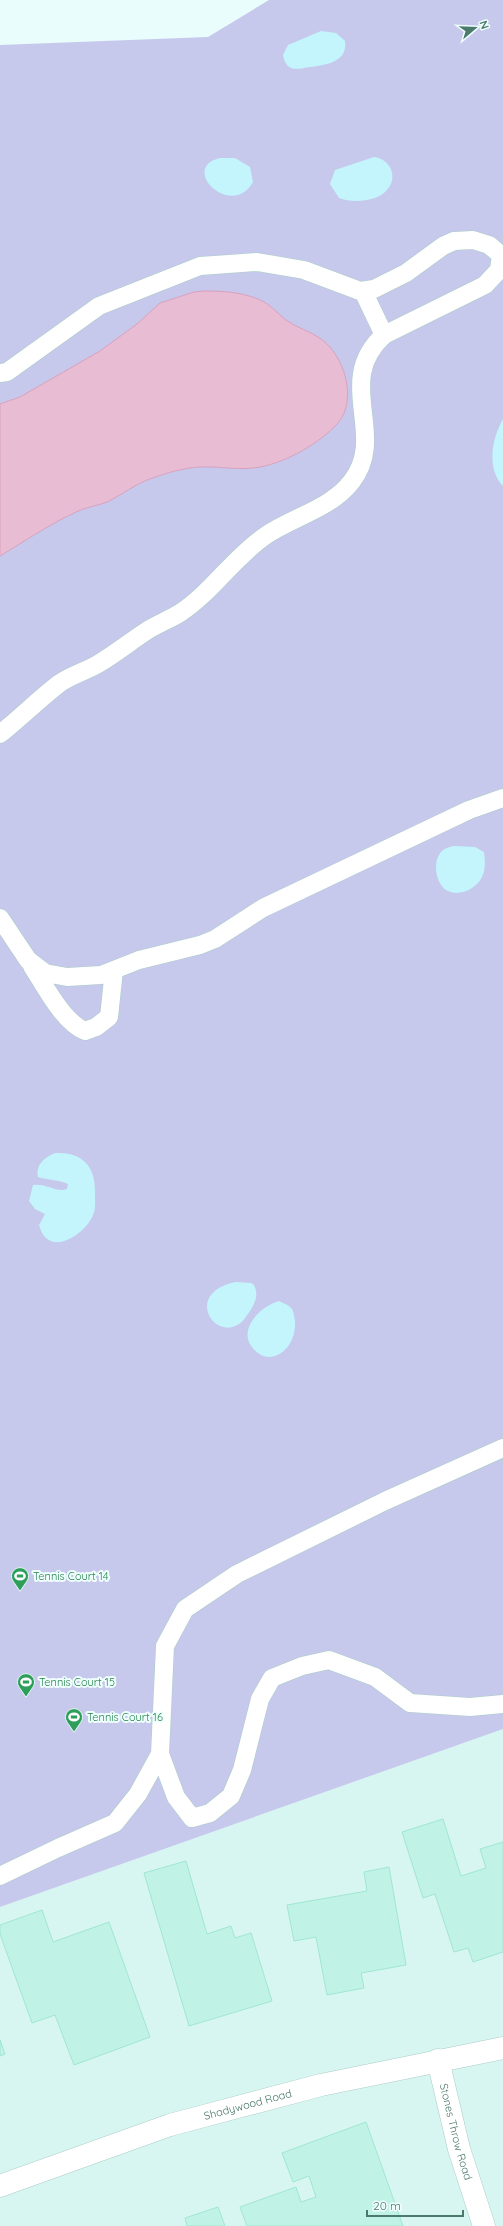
<svg xmlns="http://www.w3.org/2000/svg" width="503" height="2226" font-family="Quicksand,sans-serif">
<rect width="100%" height="100%" fill="#e9fdfc"/>
<path fill="#d7f5f1" d="M503,1729V2226H0V1907Z"/>
<path fill="#c6c8ec" d="M269,0H503V1729L0,1907V45L208,37Z"/>
<path fill="#c4f5fc" d="M321,31L336,33L345,41C348,62 326,65 310,67C304,68 296,70 291,68C286,66 284,60 283,55L288,45Z
M374,157C391,159 399,178 386,191C376,202 352,203 339,198L330,184L335,170Z
M220,158H235L250,167L253,182C232,220 178,168 220,158Z
M503,419V486C486,468 492,438 503,419Z
M454,846L475,847L484,852C485,860 486,869 482,877C477,888 460,897 448,891C435,885 432,860 442,851C445,848 450,847 454,846Z
M55,1153C83,1152 96,1166 95,1194C95,1201 96,1209 93,1215C88,1229 63,1249 49,1240C43,1237 41,1231 39,1225L45,1214L35,1209L29,1201L33,1185C46,1183 57,1193 67,1189L68,1184C61,1180 47,1180 38,1177C35,1165 45,1157 55,1153Z
M236,1282L251,1283L254,1285C259,1295 255,1303 250,1311C246,1316 243,1323 237,1325C212,1339 185,1292 236,1282Z
M279,1301C282,1303 287,1304 290,1307C294,1310 294,1316 295,1321C297,1352 266,1371 250,1344C240,1326 263,1305 279,1301Z"/>
<path fill="#e8bcd2" stroke="#daa2be" d="M204,291C223,291 240,292 258,299C269,303 277,313 286,320C297,328 310,331 321,339C344,355 358,399 338,423C320,443 287,462 260,467C240,471 220,466 200,467C183,468 166,473 150,479C135,484 122,495 107,502C97,506 86,507 76,512C50,524 25,541 0,556V404L20,397L100,351L137,324L160,303L194,292Z"/>
<path fill="#c0f3e6" stroke="#a0e6d3" d="M443,1819L461,1876L486,1868L480,1849L503,1842V1952L473,1962L468,1948L454,1952L435,1894L423,1898L402,1832Z
M186,1861L207,1934L231,1926L235,1938L251,1933L272,2001L189,2026L144,1873Z
M389,1867L406,1965L361,1973L364,1988L327,1995L316,1937L294,1941L287,1905L367,1891L364,1872Z
M42,1910L53,1942L109,1922L150,2037L74,2065L55,2015L32,2023L0,1934V1925Z
M0,2040L5,2054L0,2056Z
M366,2122L403,2226H247L240,2207L296,2187L301,2202L316,2197L309,2176L293,2182L282,2153Z
M218,2207L225,2226H187L185,2218Z"/>
<g fill="none" stroke-linecap="round" stroke-linejoin="round">
<g stroke="#abcec7" stroke-width="19">
<path id="service" d="M363,291L384,335
M0,373L7,372L99,306L200,266L257,262L304,270L360,291L374,289L406,273L443,246L454,241L473,240L489,245L501,255L499,270L485,285L384,335C333,381 388,434 352,481C331,509 292,517 265,536C233,558 212,592 180,613C170,619 158,624 148,630C131,641 115,654 98,664C86,671 71,675 60,683C39,699 20,718 0,734
M0,918L28,960L45,973L67,977L101,975L139,960L200,945L215,939L263,908L469,810L503,798
M32,966C45,986 63,1022 85,1031L96,1027L109,1017L114,970
M503,1448L385,1501L237,1574L185,1609L165,1646L160,1754L176,1797L192,1818L210,1813L231,1796L242,1770L260,1699L272,1678L302,1666L329,1660L375,1677L410,1703L470,1707L503,1704
M0,1876L58,1848L115,1823L138,1794L160,1754"/>
</g>
<g stroke="#abcec7" stroke-width="23">
<g id="minor">
<path id="s1" d="M438,2060L459,2149L484,2226"/>
<path id="s2" d="M0,2186L170,2125L321,2085L503,2048"/>
</g>
</g>
<use href="#service" stroke="#fff" stroke-width="18"/>
<use href="#minor" stroke="#fff" stroke-width="22"/>
</g>
<defs>
<g id="stadium-pin" transform="scale(0.9)"><path d="M0 17L-7.5 6A9.5 9.5 0 1 1 7.5 6Z" fill="#2e9e5b" stroke="#f0fffe"/><path d="M0-5a6.5 5 0 1 0 0 10a6.5 5 0 1 0 0-10ZM-3.5-1.8h7v3.6h-7Z" fill="#fff"/></g>
</defs>
<g fill-rule="evenodd">
<use href="#stadium-pin" x="20" y="1576"/>
<use href="#stadium-pin" x="26" y="1682"/>
<use href="#stadium-pin" x="74" y="1717"/>
</g>
<g text-anchor="middle" dominant-baseline="central" stroke-width="4" stroke-linejoin="round" paint-order="stroke">
<g font-size="11" fill="#27864d" stroke="#f0fffe" text-anchor="start">
<text x="33" y="1576">Tennis Court 14</text>
<text x="39" y="1682">Tennis Court 15</text>
<text x="87" y="1717">Tennis Court 16</text>
</g>
<g font-size="11" fill="#4b796c" stroke="#f0fffe">
<text stroke="none"><textPath href="#s2" startOffset="261">Shadywood Road</textPath></text>
<text stroke="none"><textPath href="#s1" startOffset="74">Stones Throw Road</textPath></text>
</g>
</g>
<g transform="translate(475 28) rotate(71)" stroke="#f0fffe" stroke-width="3" paint-order="stroke">
<path d="M0-3L7 15L0 10L-7 15Z" fill="#4b796c"/>
<text y="-6" font-size="11" font-weight="bold" text-anchor="middle" fill="#4b796c">N</text>
</g>
<path d="M367 2210v6h96v-6" fill="none" stroke="#4b796c" stroke-width="2"/>
<text x="373" y="2210" font-size="12" fill="#4b796c" stroke="#f0fffe" stroke-width="3" paint-order="stroke">20 m</text>
</svg>
